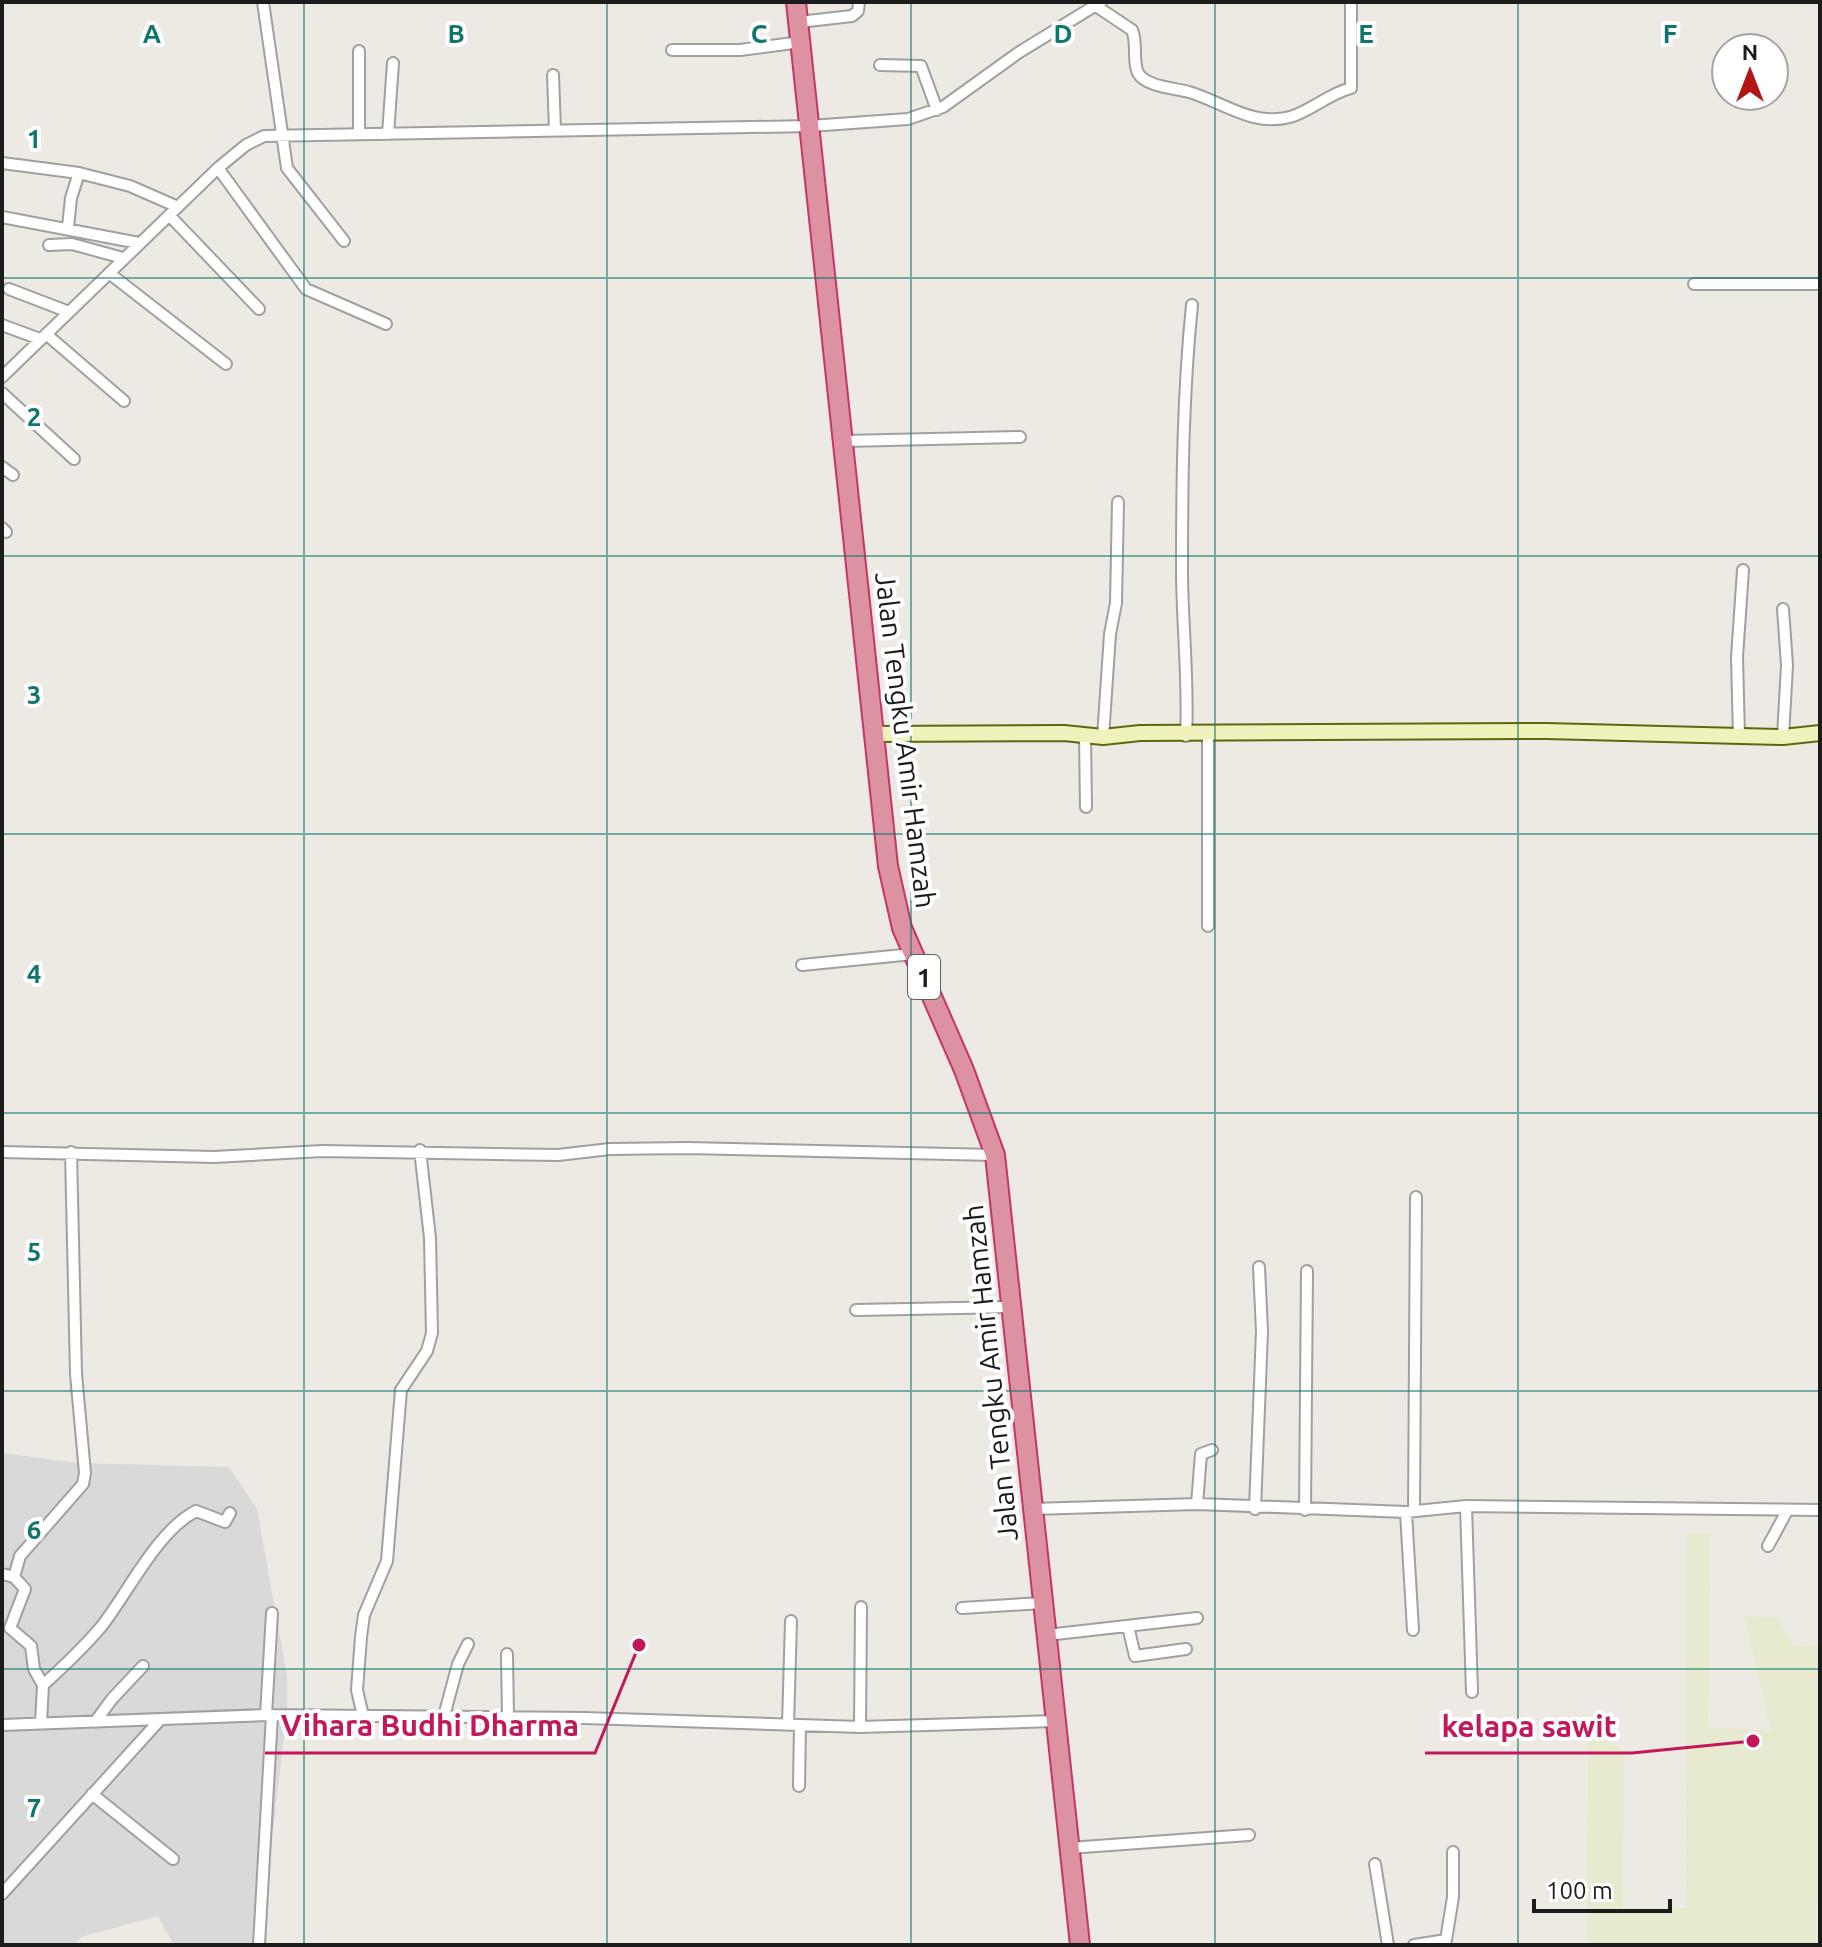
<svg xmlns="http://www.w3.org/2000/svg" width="1822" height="1947" font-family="Ubuntu,sans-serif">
<rect width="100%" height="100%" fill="#ede9e3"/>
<path fill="#dad9d9" d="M2,1453L78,1463L229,1467L257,1509L287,1676V1709L260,1945H174L158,1916L81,1937L75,1945H2Z"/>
<path fill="#e8ead0" d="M1711,1533L1708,1727L1771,1731L1744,1616L1778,1618L1794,1646H1813L1820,1641V1904H1816V1945H1587L1588,1730L1624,1751L1623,1908H1686L1687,1534Z"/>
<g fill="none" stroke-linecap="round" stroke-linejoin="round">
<g stroke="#a0a0a0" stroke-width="14">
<path id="street" d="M263,2L287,168L344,241
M1093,4L1132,30C1138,44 1132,60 1138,73C1146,87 1175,88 1189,92C1223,102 1252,127 1290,117C1311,111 1328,94 1351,88V2
M799,22L852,16L858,11L859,2
M672,50H740L801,42
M359,51V133
M880,65L921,66L937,110
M553,75L555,130
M388,134L393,63
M2,163L79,173L130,186L178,207
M218,168L306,289L386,324
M169,215L259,309
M2,217L139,243
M68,227L71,198L79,173
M49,245L72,244L123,258
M109,273L226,364
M1694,284H1820
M9,289L69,312
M2,325L40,339
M46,334L124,401
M2,377L218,168L246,145L264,136L810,126L908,119L943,107L1018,53L1101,2
M2,393L74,459
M845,441L1020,437
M2,467L13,475
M2,528L6,532
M1783,609L1787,665L1783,737
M1085,736L1086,807
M1186,736C1189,680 1182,625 1182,570C1182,481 1183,393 1192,305
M1103,737L1110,634L1116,603L1118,502
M1739,737L1737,657L1743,570
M1208,926V733
M802,965L913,954
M2,1152L214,1157L322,1151L558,1155L610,1149L688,1148L995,1155
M856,1310L1012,1307
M1197,1504L1201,1454L1212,1450
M1466,1506L1472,1692
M1032,1509L1197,1504L1406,1512L1466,1506L1820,1510
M1255,1509L1262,1331L1259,1267
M1305,1510L1307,1271
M1414,1511L1416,1197
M1406,1512L1413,1630
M1768,1546L1787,1511
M2,1574L14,1577L25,1589L10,1628L31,1646L34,1669L43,1685L41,1723
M14,1577L20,1556L83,1484L85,1473L76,1374L71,1152
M962,1608L1042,1603
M1128,1626L1135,1656L1186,1649
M1047,1635L1197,1618
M507,1654L508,1717
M43,1685C63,1667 83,1648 101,1627C128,1593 157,1531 196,1511L225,1522L230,1513
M266,1715L272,1613
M363,1716L357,1690L361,1637L364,1615L387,1561L401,1390L427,1351L432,1333L430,1238L420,1150
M444,1716L458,1664L468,1644
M95,1722L112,1699L143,1666
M2,1725L266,1715L585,1718L860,1727L1055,1721
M788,1725L791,1621
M860,1727L861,1607
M799,1786L800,1726
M92,1794L173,1859
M1069,1848L1249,1835
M1375,1864L1388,1945
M2,1894L159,1721
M259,1945L272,1715
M1414,1945L1446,1940L1453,1897V1852"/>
</g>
<g stroke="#5d6710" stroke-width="18">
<path id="secondary" d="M874,734L1064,733L1103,737L1140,733L1546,731L1783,737L1820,733"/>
</g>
<g stroke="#c53667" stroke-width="22">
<path id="highway" d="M796,2L888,866L902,928L964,1070L995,1155L1080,1945"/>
</g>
<use href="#street" stroke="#fff" stroke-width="10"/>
<use href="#secondary" stroke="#eff2bb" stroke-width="14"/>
<use href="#highway" stroke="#dc92a0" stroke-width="18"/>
</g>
<path fill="none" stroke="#0f766e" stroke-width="2" stroke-opacity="0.55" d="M304,2V1945M607,2V1945M911,2V1945M1215,2V1945M1518,2V1945M2,278H1820M2,556H1820M2,834H1820M2,1113H1820M2,1391H1820M2,1669H1820"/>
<g text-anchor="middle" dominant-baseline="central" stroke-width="8" stroke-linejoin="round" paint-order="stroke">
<rect fill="#fff" stroke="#606060" stroke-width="2" x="908" y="955" width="32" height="44" rx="6"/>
<g font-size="26" font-weight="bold" fill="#1c1c1c">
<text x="924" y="977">1</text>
</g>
<g font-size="28" fill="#1c1c1c" stroke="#fff">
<text transform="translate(906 740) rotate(83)">Jalan Tengku Amir Hamzah</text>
<text transform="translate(990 1373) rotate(-96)">Jalan Tengku Amir Hamzah</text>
</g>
</g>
<g font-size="26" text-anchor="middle" font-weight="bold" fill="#0f766e" stroke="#fff" stroke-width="8" stroke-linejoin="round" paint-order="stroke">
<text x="152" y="43">A</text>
<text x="456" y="43">B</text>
<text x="759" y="43">C</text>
<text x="1063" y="43">D</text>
<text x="1366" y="43">E</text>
<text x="1670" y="43">F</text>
<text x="34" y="148">1</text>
<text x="34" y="426">2</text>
<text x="34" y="704">3</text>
<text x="34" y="983">4</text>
<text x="34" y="1261">5</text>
<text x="34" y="1539">6</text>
<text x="34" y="1817">7</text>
</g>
<path fill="none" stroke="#c2185b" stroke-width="3" d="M639 1645L595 1753H265M1753 1741L1632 1753H1425"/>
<g fill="#c2185b" stroke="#fff" stroke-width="3">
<circle cx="639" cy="1645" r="8"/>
<circle cx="1753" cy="1741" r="8"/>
</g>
<g font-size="30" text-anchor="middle" font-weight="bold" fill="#c2185b" stroke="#fff" stroke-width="8" stroke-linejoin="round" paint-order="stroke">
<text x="430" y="1736">Vihara Budhi Dharma</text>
<text x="1529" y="1737">kelapa sawit</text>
</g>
<rect width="1822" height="1947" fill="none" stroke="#1c1c1c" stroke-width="8"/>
<g transform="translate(1750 72)"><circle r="38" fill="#ffffff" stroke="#a4a4a4" stroke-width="2"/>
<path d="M0-6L14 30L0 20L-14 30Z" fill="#b41514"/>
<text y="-12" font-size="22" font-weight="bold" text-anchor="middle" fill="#1c1c1c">N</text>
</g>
<path d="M1534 1899v12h136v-12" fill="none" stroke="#1c1c1c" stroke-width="4"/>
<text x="1546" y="1899" font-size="24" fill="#1c1c1c" stroke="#ffffff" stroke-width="6" paint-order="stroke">100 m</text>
</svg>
